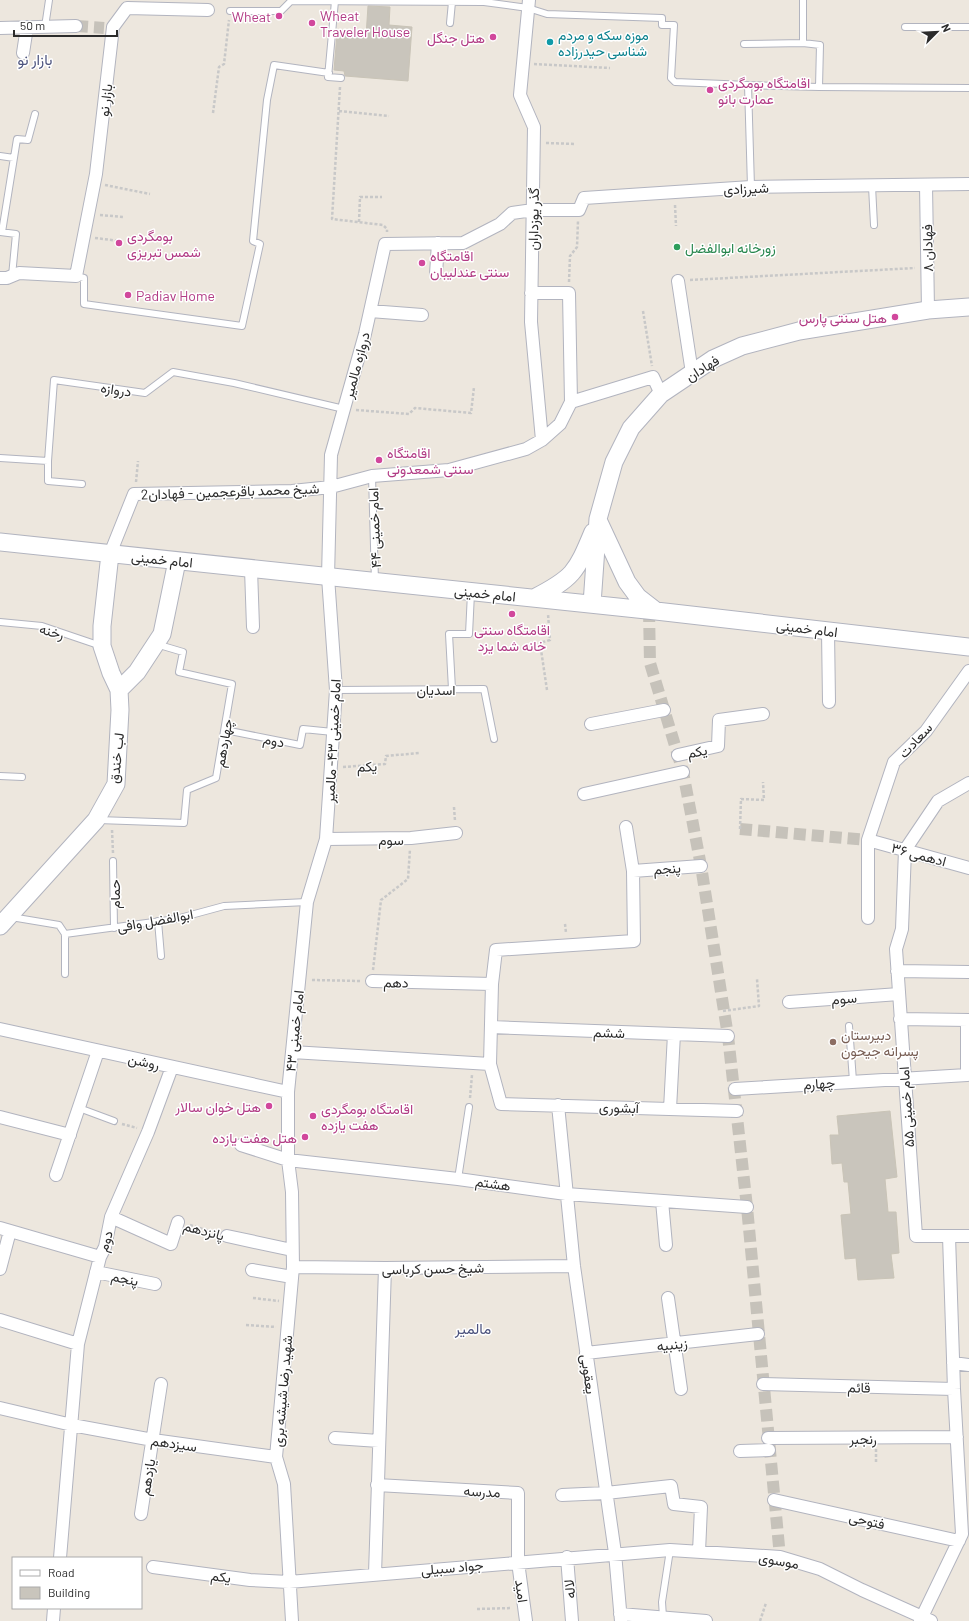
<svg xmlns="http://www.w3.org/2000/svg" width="969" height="1621" font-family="Barlow,Vazirmatn,sans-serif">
<rect width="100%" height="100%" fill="#ede7de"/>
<path fill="#c9c5bc" stroke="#c9c4b7" d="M368,6L390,7L389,25L412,27L408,81L345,76L344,71L334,70L337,34L366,36Z
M890,1111L897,1177L885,1179L888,1212H896L899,1253L891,1254L894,1278L858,1280L856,1258L845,1259L841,1215L851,1214L848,1182H844L842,1163L832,1164L830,1135H839L837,1116Z"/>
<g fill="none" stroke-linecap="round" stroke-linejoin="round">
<path stroke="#c6c2ba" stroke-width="12" stroke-dasharray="12 6" stroke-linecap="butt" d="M76,26L104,28
M649,610L650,663L683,772L701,866L728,1036L747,1207L780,1557
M740,829L868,840"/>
<g stroke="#b2b4bf" stroke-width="8">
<path id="lane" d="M803,0V43L820,45L819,87L969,88
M335,1L328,77L341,78
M230,11H281L291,1L484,2L528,8L547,14L662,18V25H674L671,78L675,82L748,85
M450,23L452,2
M45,27L49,0
M905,27H969
M744,44L803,43
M0,156L14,158
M872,186L874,225
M751,187L748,85L819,87
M0,232L16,234L12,276
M2,232L17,139L28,140L35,114
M76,276L84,278V304L242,326L260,244L253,241L267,100L274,65L329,73
M0,458L48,461L54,380L145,393L173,372L234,383L344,409
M48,461V481L82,484
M372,476L375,581
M0,622L42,626L101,646
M452,689L449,634H469L471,593
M336,690L484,689L494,739
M225,730L300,745L303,729L333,732
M0,776L22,777
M98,820L184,823L187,790L216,778L232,684L179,672L183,652L156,644
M113,861L114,928
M11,917L59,925L65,934L176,919L224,906L307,902
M158,921L161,956
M65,974V934
M849,1026L853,1081
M79,1108L114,1121
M458,1179L469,1107
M663,1617L662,1602L670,1550"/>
</g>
<g stroke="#b2b4bf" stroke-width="14">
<path id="street" d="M529,0L520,95L534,127L531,322L542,440
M0,28L76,26
M23,53L27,27
M926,185L928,310
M436,274L438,243
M0,278H7L19,273L76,276L96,174L113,27L127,8L208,10
M678,281L692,373
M531,293H569L571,402
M370,311L422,315
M110,554L134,494L292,491L331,487L372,476L449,470L526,449L542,440L560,424L571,402L653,377L661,394
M251,569L253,627
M828,631L829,702
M591,724L664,710
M678,755L718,746L719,720L763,714
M969,783L938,801L905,850L902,929L896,949L916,1236H969
M584,794L683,772
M626,827L633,871L634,941L496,950L492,984L490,1064L501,1104L737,1111
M326,839L411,838L456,833
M868,840L969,868
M633,871L701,866
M868,918V840L894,762L926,731L969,671
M897,971L969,972
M372,981L492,984
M789,1002L899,994
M900,1019L969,1020
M491,1027L728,1036
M0,1029L288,1092
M292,1052L490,1064
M735,1089L967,1075V1020
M558,1105L574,1266L615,1553L621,1621
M670,1109L674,1034
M0,1117L70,1135
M241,1145L288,1160L458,1179L566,1194L747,1207
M56,1175L98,1051
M662,1201L666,1245
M111,1217L171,1244L178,1222
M0,1228L100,1257
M227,1236L292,1250
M293,1267L385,1268L574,1266
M0,1269L10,1231
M252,1270L292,1277
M96,1272L155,1284
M668,1298L681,1389
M0,1320L78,1344
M586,1353L758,1334
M953,1363L969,1365
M763,1384L954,1389
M0,1408L72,1425L153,1440L276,1457
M335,1438L379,1441
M768,1438L957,1437
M740,1451L769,1450
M377,1485L518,1493V1562L526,1621
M562,1495L606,1493L671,1486L674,1504L701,1507L699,1552
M774,1500L959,1541
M141,1514L161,1384
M567,1557L572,1621
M60,1558L78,1344L100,1257L105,1247L111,1217L148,1132L172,1067
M153,1567L250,1580L289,1582L670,1550L780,1557L820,1569L862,1590L931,1621
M375,1574L385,1268
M620,1614L706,1621
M53,1621L54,1608
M292,1621L284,1484L276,1457L293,1267L292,1192L288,1160V1092L307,902L326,839L336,690L328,577L331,455L365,334L385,244L463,243L500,224L512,213L533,210H579L584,198L751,187L969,184
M920,1621L962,1534L954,1389L949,1236"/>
</g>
<g stroke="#b2b4bf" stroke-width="19">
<path id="secondary" d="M599,522L627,582L638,597L656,611
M0,542L656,611L969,647
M534,598C573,578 576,573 593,532
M592,604L598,519L614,462L631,428L661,394L713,359L742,346L799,331L928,310L969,307
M119,690L137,672L162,634L177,561
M0,926L96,820L116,784L120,710L119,690L111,673L102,646V626L110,554"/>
</g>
<path stroke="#c8c8c8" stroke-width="2.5" stroke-dasharray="3 2" stroke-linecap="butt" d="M534,64L610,68
M340,87L332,219L383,225L387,229V232
M339,111L389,116
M213,113L219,67L224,64L229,20
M546,143L576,144
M105,185L150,194
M675,205L676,226
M100,215L124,217
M359,222L360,197H382
M95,238L120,241
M690,280L915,268
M569,282L570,256L577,247L578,221
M643,311L652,366
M356,410L409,414L415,408L471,413L474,387
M136,482L138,461
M547,690L540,643L550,640L548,614
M343,767L385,764L386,756L419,753
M454,807L455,821
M740,829L741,799L764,800L763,782
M112,830L113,853
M565,924L566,933
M373,970L381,900L408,879L410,849
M312,980L361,981
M723,1011L759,1006L757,979
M470,1098L472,1075
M122,1124L137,1128
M190,1225L216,1233
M253,1298L279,1301
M246,1325L276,1327
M876,1449V1463
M477,1609L512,1608
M760,1621L766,1603"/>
<use href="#lane" stroke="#fff" stroke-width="6"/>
<use href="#street" stroke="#fff" stroke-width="12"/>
<use href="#secondary" stroke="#fff" stroke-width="17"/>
</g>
<g fill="#d1479c" stroke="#fff" stroke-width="1.5">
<circle cx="279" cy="16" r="4"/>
<circle cx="312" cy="23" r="4"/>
<circle cx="493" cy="37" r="4"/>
<circle cx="710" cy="90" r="4"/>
<circle cx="119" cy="243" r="4"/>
<circle cx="422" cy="263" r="4"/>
<circle cx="128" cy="295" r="4"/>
<circle cx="895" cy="317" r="4"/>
<circle cx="379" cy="460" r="4"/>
<circle cx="512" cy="614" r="4"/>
<circle cx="269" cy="1106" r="4"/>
<circle cx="313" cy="1116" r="4"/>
<circle cx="305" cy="1137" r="4"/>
</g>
<circle fill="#0f9aa8" stroke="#fff" stroke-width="1.5" cx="550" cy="42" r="4"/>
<circle fill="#2e9e5b" stroke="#fff" stroke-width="1.5" cx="677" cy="247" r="4"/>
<circle fill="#8d6e63" stroke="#fff" stroke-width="1.5" cx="833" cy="1042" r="4"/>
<g text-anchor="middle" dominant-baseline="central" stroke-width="3" stroke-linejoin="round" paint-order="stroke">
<g font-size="14" fill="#b23c85" stroke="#fff" text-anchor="start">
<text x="320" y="15">Wheat<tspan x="320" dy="16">Traveler House</tspan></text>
<text x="271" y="16" text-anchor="end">Wheat</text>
<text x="485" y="37" text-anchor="end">هتل جنگل</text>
<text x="718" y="82">اقامتگاه بومگردی<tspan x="718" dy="16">عمارت بانو</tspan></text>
<text x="127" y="235">بومگردی<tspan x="127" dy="16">شمس تبریزی</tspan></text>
<text x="430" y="255">اقامتگاه<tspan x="430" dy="16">سنتی عندلیبان</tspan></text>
<text x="136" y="295">Padiav Home</text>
<text x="887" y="317" text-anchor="end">هتل سنتی پارس</text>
<text x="387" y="452">اقامتگاه<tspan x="387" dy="16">سنتی شمعدونی</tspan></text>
<text x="512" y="629" text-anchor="middle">اقامتگاه سنتی<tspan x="512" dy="16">خانه شما یزد</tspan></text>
<text x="261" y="1106" text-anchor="end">هتل خوان سالار</text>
<text x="321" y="1108">اقامتگاه بومگردی<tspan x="321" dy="16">هفت یازده</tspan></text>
<text x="297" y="1137" text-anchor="end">هتل هفت یازده</text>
</g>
<g font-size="14" fill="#0d838f" stroke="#fff" text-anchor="start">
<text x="558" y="34">موزه سکه و مردم<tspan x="558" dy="16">شناسی حیدرزاده</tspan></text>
</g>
<g font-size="14" fill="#2c2c2c" stroke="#fff">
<text transform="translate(105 100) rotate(-83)">بازار نو</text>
<text transform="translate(746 188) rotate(-2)">شیرزادی</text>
<text transform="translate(533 219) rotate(-89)">گذر يوزداران</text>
<text transform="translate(927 248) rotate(-91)">فهادان ۸</text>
<text transform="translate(356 365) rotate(-75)">دروازه مالمیر</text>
<text transform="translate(702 368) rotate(-32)">فهادان</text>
<text transform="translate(116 389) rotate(8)">دروازه</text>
<text transform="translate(230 491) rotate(-2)">شیخ محمد باقرعجمین - فهادان2</text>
<text transform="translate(374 528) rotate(-92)">امام خمینی ۴۴</text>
<text transform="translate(162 559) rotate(6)">امام خمینی</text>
<text transform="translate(485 593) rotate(6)">امام خمینی</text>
<text transform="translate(807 628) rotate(7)">امام خمینی</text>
<text transform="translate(52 631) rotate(15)">رخنه</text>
<text x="436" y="689">اسدیان</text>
<text transform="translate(274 740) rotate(12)">دوم</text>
<text transform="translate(915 740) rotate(-47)">سعادت</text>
<text transform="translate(332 741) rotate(-87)">امام خمینی ۴۳- مالمیر</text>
<text transform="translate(223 743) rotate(-80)">چهاردهم</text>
<text transform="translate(697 751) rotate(-12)">یکم</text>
<text transform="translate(116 758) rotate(-84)">لب خندق</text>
<text transform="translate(367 766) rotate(-3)">یکم</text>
<text x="391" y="839">سوم</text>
<text transform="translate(919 854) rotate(15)">ادهمی ۳۶</text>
<text transform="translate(667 868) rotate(-4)">پنجم</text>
<text transform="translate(114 894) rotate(-90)">حمام</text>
<text transform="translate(155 920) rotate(-10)">ابوالفضل وافی</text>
<text transform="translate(396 982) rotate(1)">دهم</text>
<text transform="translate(844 998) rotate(-4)">سوم</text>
<text transform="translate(294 1031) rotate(-84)">امام خمینی ۴۳</text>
<text transform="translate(609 1032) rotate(2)">ششم</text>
<text transform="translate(144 1061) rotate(12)">روشن</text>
<text transform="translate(819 1083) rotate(-4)">چهارم</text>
<text transform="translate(619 1107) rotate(2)">آبشوری</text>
<text transform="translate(906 1107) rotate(-94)">امام خمینی ۵۵</text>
<text transform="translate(493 1183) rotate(8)">هشتم</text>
<text transform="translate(204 1230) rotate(15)">پانزدهم</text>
<text transform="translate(105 1241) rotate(-74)">دوم</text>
<text transform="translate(433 1268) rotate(-1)">شیخ حسن کرباسی</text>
<text transform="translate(125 1278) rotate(12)">پنجم</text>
<text transform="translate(672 1344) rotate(-6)">زینبیه</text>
<text transform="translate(589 1374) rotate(82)">یعقوبی</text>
<text transform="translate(859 1387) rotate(1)">قائم</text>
<text transform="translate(282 1391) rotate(-85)">شهید رضا شیشه بری</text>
<text x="863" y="1438">رنجبر</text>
<text transform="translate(174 1443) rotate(8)">سیزدهم</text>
<text transform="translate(147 1477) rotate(-81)">یازدهم</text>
<text transform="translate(482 1491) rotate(3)">مدرسه</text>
<text transform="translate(867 1520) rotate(13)">فتوحی</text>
<text transform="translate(779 1560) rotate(10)">موسوی</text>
<text transform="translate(452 1567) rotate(-5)">جواد سبیلی</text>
<text transform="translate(221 1576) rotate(7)">یکم</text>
<text transform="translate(569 1589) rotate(-94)">لاله</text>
<text transform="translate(522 1591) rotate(82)">امید</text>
</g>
<g font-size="14" fill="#27864d" stroke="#fff" text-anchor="start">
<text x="685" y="247">زورخانه ابوالفضل</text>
</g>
<g font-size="14" fill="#785e54" stroke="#fff" text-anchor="start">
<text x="841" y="1034">دبیرستان<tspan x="841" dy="16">پسرانه جیحون</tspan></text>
</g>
<g font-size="15" fill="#4b527d" stroke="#fff">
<text x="35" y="59">بازار نو</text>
<text x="473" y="1328">مالمیر</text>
</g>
</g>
<rect x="12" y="1557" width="130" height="52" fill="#ffffff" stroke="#ababab"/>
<rect x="20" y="1570" width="20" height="6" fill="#ffffff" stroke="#ababab"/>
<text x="48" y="1577" font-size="12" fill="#2c2c2c">Road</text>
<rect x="20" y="1587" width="20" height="12" fill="#c9c5bc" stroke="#ababab"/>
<text x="48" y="1597" font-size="12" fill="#2c2c2c">Building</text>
<g transform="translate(937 32) rotate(66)" stroke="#ffffff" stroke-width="3" paint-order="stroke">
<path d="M0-3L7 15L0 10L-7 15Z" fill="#2c2c2c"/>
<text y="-6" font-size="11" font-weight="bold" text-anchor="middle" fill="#2c2c2c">N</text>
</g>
<path d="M14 30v6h103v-6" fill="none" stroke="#2c2c2c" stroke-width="2"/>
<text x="20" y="30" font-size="12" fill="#2c2c2c" stroke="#ffffff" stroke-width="3" paint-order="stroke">50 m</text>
</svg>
